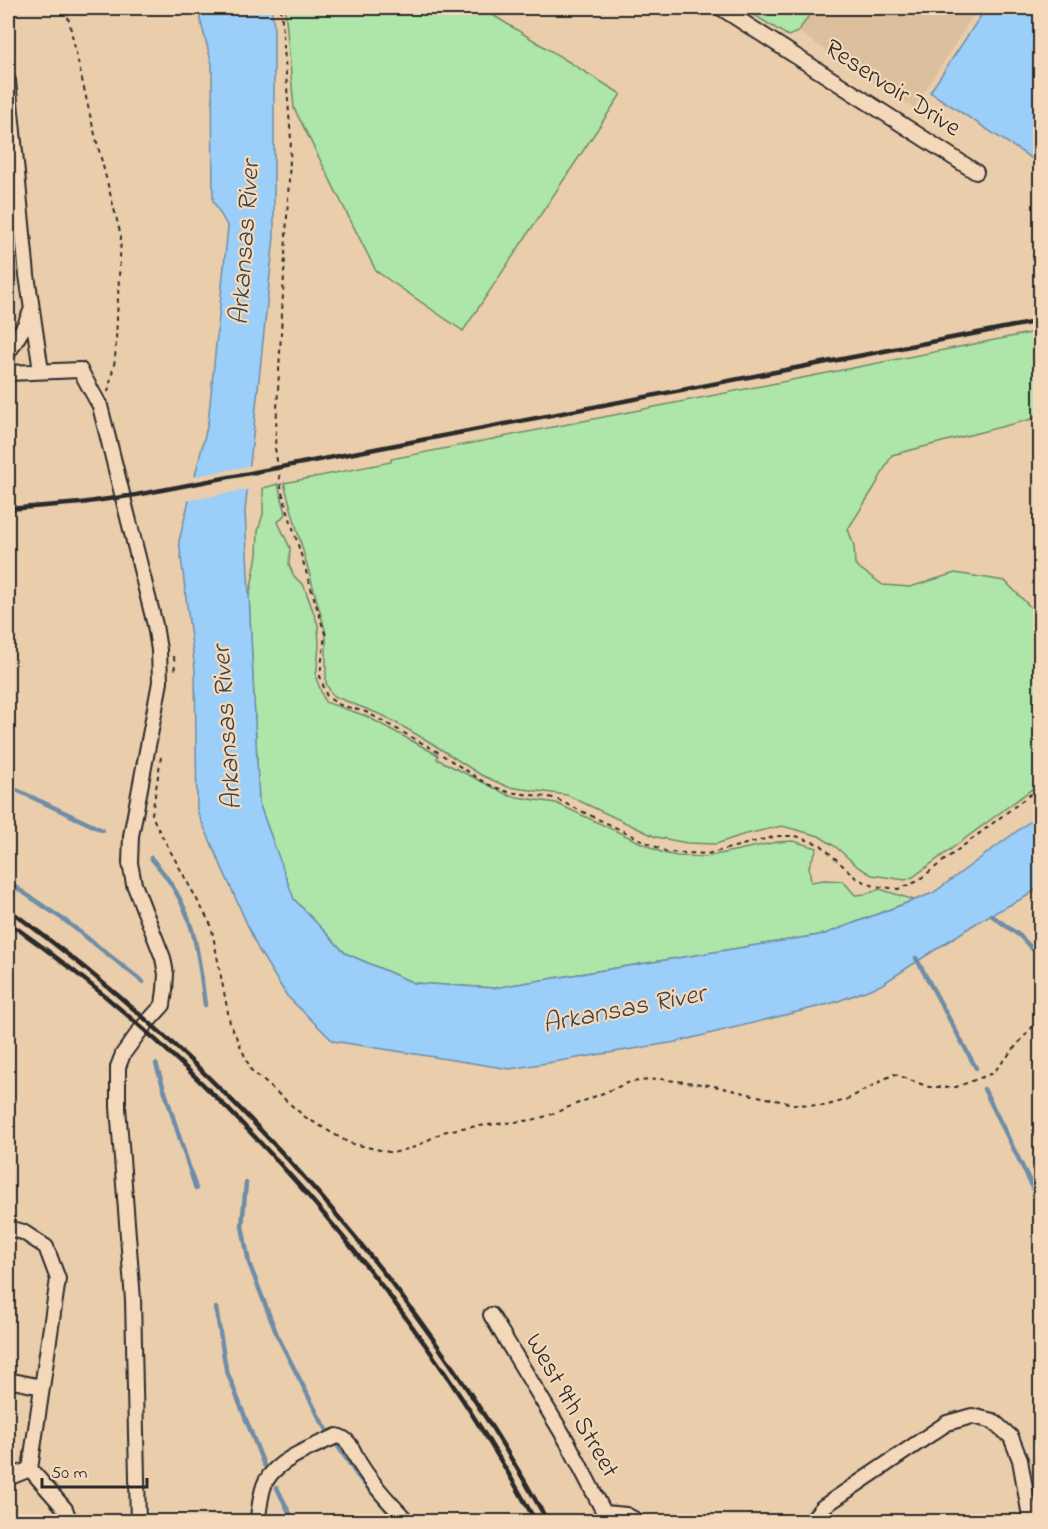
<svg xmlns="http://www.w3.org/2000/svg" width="1048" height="1529" font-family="'Indie Flower',sans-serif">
<rect width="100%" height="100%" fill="#eacdab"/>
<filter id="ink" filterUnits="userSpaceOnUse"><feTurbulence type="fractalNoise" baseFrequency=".0167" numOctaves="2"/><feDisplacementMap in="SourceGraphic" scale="12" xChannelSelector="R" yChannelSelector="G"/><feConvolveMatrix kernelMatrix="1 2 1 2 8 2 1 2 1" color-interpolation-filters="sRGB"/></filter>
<g filter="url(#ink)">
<path fill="#dcbf9c" d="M814,8H978L914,108L798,32Z"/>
<path fill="#aee5a8" stroke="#6c886a" stroke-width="1.5" d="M285,8H494L491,14L621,94L463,331L376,271L294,108Z
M743,8H814L798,32L788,36Z
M1040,331V414L1032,419L892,455L874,488L848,529L854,546L855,565L883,585L910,587L955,573L1005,581L1040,617V783L913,877L905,880L872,875L858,867L836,847L819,836L782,826L742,835L716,844L687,843L656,837L567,795L508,787L481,775L428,741L384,716L336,697L331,693L326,683V633L284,483L391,462V459Z
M278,484L286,513L278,522L290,548L289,565L294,576L304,586L318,625L319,645L316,678L325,702L366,716L438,755L437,759L510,796L556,803L663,853L677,856L705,857L777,842L793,841L817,848L809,866L811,882L824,880L843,881L855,895L866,894L880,889L914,900L825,934L494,988L414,983L345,953L293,899L259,803L249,598L257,555L258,531L263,514V488Z"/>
<path fill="#9bcef8" stroke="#6e8da6" stroke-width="1.5" d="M197,8H271L274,26V237L245,511L259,803L294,899L345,953L414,983L494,988L825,934L933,893L1040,814V886L1027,896L981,920L881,985L833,1003L676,1042L510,1069L333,1041L287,996L258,949L197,811L195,670L179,541L208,423L228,227L213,201L212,64Z
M986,8H1028L1040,16V164L930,92Z"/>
<path fill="#eacdab" d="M253,465L250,489L185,501L191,477Z"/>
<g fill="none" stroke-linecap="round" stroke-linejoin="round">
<path stroke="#6e8da6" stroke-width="4.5" d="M8,786L102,830
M151,858C194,906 197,944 205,1005
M8,882L67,922L143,982
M991,915L1020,936L1040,957
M916,958L976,1068
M156,1064L196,1189
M984,1089L1040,1202
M246,1183L242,1226L249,1263L277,1335L320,1419L357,1475L397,1522
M216,1308L226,1369L264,1465
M277,1488L294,1522"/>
<g stroke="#2b2b2b" stroke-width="18">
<path id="minor" d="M721,8L976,172
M8,81L27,275L41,371
M8,353L25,325L31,311
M8,373L80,370L100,406L155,625L159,650L160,682L131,836L130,863L134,884L163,958L166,974L165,990L163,1005L142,1028L123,1054L118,1067V1107L133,1300L138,1522
M8,1228L23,1232L46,1247L58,1279L30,1469L65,1509L70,1522
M491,1315L568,1443L609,1522
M8,1380L42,1387
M8,1478L30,1469
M605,1513L626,1515L639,1522
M257,1522C260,1508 260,1492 266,1481C278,1459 315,1446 337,1436C351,1439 353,1453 360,1464C373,1485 390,1503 408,1522
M810,1522L823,1507L947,1423L972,1416L993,1421L1011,1437L1020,1460L1031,1522"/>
</g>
<path stroke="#2b2b2b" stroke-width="2" stroke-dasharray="4.5 4.5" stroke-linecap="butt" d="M66,8L90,115L121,236L115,360L108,392
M281,8L291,140L275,448L282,492L325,634L320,676L327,697L340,705L366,712L433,749L487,784L508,792L554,798L667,852L707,854L777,836H796L821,845L856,878L874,886L898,889L916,882L1040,787
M174,656L175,671
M161,757L152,814L156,825L211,925L230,1023L251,1070L305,1117L349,1143L393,1153L415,1147L443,1132L461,1128L532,1120L547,1116L630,1082L660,1079L710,1085L793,1104L824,1106L846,1100L894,1074L929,1087H956L993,1073L1040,1018"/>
<use href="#minor" stroke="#f3d8ba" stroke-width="14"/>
<path stroke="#2b2b2b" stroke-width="4.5" d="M8,509L81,503L136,495L1040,321
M8,909C232,1072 413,1279 548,1522
M8,922C223,1073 410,1292 536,1522"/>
</g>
</g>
<g text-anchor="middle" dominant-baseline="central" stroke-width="4.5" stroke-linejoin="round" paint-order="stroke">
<g font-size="26" fill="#2b2b2b" stroke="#f3d8ba">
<text transform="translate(892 89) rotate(33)">Reservoir Drive</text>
<text transform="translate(571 1406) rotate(60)">West 9th Street</text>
</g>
<g font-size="27" font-style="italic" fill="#3c434a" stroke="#f3d8ba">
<text transform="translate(246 243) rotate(-86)">Arkansas River</text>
<text transform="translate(228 728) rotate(-94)">Arkansas River</text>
<text transform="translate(624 1010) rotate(-11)">Arkansas River</text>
</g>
</g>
<rect width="1048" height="1529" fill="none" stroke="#f3d8ba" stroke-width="30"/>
<rect x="15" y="15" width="1018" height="1499" fill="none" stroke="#2b2b2b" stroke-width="2" filter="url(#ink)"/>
<path d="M42 1478v9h105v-9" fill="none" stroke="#2b2b2b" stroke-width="3"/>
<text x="51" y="1478" font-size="18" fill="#2b2b2b" stroke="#f3d8ba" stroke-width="4.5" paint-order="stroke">50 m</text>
</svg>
